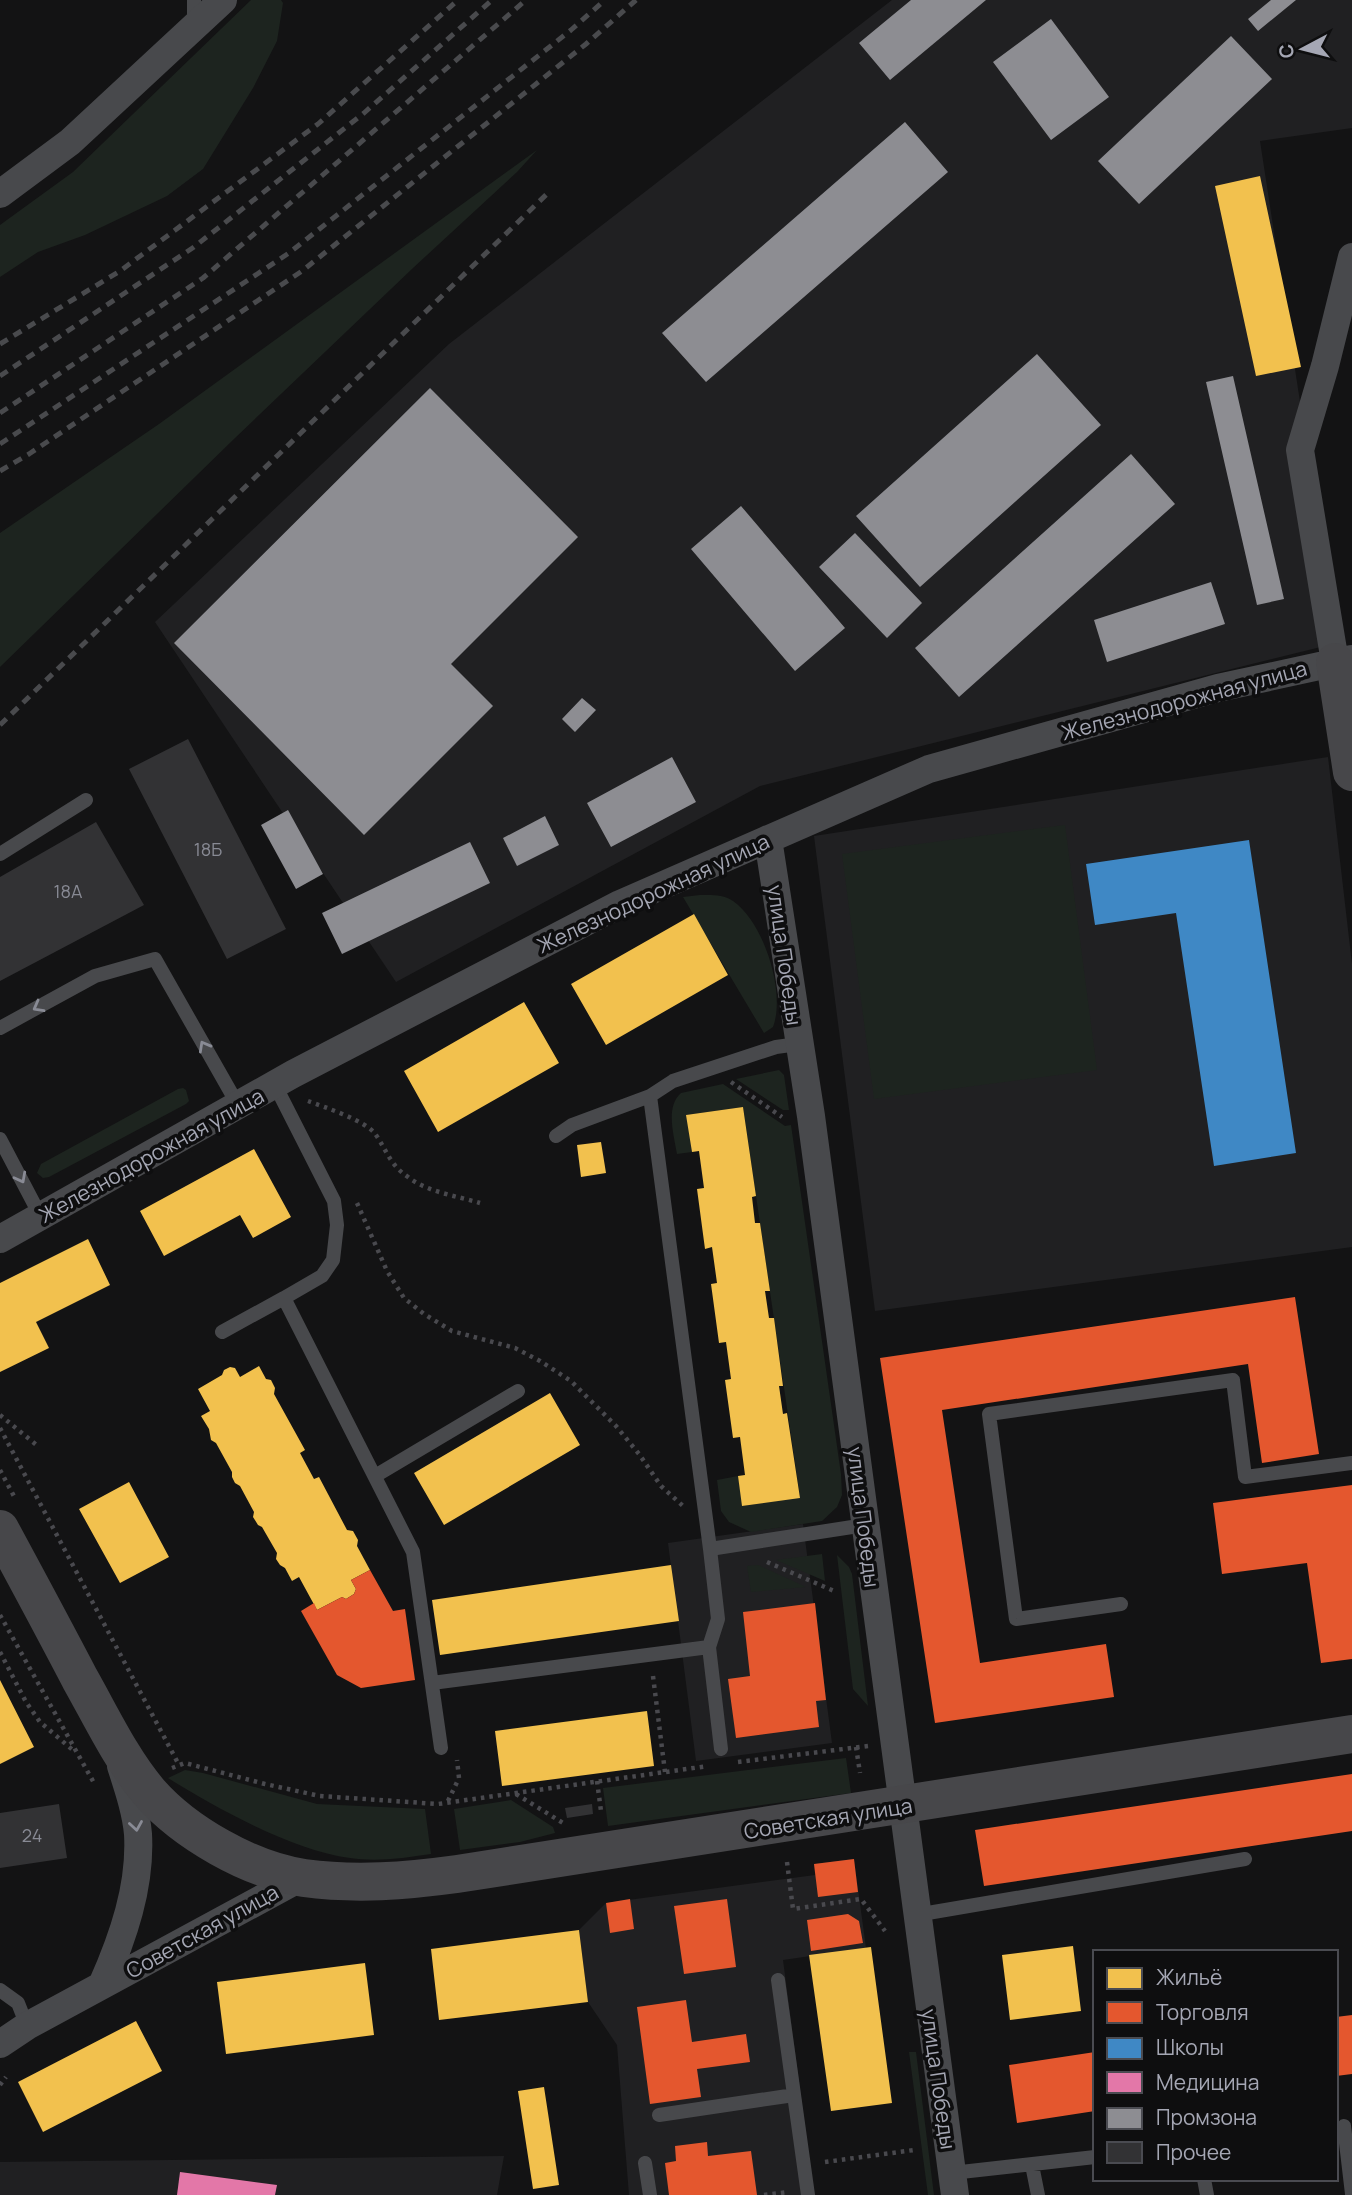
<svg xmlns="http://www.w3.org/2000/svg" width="1352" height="2195" font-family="Manrope,sans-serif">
<rect width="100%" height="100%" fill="#131314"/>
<path fill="#202022" d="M892,0H1352V128L1260,141L1337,643L760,786L396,982L155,622L449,344Z
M1328,757L1352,964V1247L875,1311L814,836Z
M803,1524L832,1743L696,1761L668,1543Z
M854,1859L866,1948L783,1960L814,2195H629L617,2045L588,2002L579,1930L606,1903L815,1875L814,1864Z
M504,2156L497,2195H0V2162Z"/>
<path fill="#1d241f" d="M251,0H281L283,3L277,41L253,88L203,169L167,196L85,235L38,252L0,277V225L73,172Z
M537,150L517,172L413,268L235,438L0,667V533L159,424Z
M1065,825L1097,1070L874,1099L842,854Z
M700,895C711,895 723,894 733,901C764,922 786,993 773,1027L764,1033L683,897Z
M779,1070L784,1075L789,1110H783L736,1079Z
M723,1084L785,1126L791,1125L841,1474L842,1495L837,1507L822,1521L751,1532L729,1522L721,1511L717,1480L738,1476L743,1506L800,1497L743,1107L687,1115L692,1152L677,1154C674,1135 665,1107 681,1093Z
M183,1088L186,1090L189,1101L186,1104L49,1177L43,1178L37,1173L41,1164L178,1089Z
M822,1554L825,1581L776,1560Z
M837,1555L849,1567L852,1574L868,1706L853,1689Z
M758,1565L806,1587L751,1592L747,1566Z
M846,1758L851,1793L608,1826L603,1788Z
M185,1770L203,1773L317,1804L425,1809L431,1854C404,1858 377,1862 350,1858C292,1850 218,1809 168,1778Z
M511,1800L553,1827L555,1833L520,1842L460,1850L454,1809Z
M909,2052H916L934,2195H928Z"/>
<path fill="#f2c14e" d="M1260,176L1301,367L1256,376L1215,186Z
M694,914L728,975L606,1045L571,984Z
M524,1002L559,1063L438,1132L404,1071Z
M743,1107L756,1196L752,1197L755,1223H760L770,1291H765L769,1318H774L783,1386H779L783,1414L787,1413L800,1498L742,1506L738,1476L745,1475L740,1437L733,1438L725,1380L731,1379L726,1342L719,1343L711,1284L717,1283L712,1247L705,1249L697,1189L704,1188L699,1151L692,1152L686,1115Z
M601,1142L606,1173L581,1177L577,1145Z
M254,1149L291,1217L253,1238L240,1215L164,1256L140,1211Z
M88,1239L110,1285L36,1322L49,1348L0,1372V1283Z
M259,1366L266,1379L271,1380L275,1388L274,1394L305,1450L300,1453L314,1479L319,1477L347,1530L353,1531L358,1540L357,1546L370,1570L351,1580L356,1589L354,1594L346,1599L342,1597L317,1610L299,1577L292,1581L285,1568L280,1565L276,1559L277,1553L262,1527L258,1525L253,1517L254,1512L240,1486L235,1483L232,1477V1472L216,1443L211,1440L209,1429L201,1416L210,1411L198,1389L222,1375L224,1370L230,1367L235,1368L240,1377Z
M550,1393L580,1445L444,1525L414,1473Z
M129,1482L169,1557L120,1583L79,1509Z
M671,1565L679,1621L440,1655L432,1600Z
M0,1680L34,1747L0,1764Z
M647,1711L654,1766L502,1786L495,1731Z
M579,1930L588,2002L439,2020L431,1949Z
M1073,1946L1081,2011L1010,2020L1002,1955Z
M871,1947L892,2103L831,2111L809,1955Z
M365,1963L374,2035L226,2054L217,1982Z
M136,2021L162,2071L43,2132L18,2082Z
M544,2087L559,2185L533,2189L518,2091Z"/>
<path fill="#e4572e" d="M1295,1297L1319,1454L1262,1463L1248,1364L942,1410L980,1663L1106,1644L1114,1697L935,1723L880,1358Z
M1352,1485V1659L1321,1663L1307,1563L1222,1574L1213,1503Z
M370,1570L393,1611L405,1609L415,1680L361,1688L337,1675L301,1611L314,1603L317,1610L342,1597L346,1599L354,1594L356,1589L351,1580Z
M815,1603L826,1700L816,1701L819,1727L736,1738L728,1679L750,1676L743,1612Z
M1352,1774V1831L984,1886L975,1830Z
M854,1859L858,1892L818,1897L814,1864Z
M630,1899L634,1929L610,1933L606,1903Z
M727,1899L736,1967L684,1974L674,1906Z
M848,1914L859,1921L863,1943L811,1951L807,1920Z
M686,2000L692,2042L746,2034L750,2062L697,2069L701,2097L650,2104L637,2007Z
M1352,2015V2074L1336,2076V2017Z
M1095,2052V2111L1017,2123L1009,2065Z
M707,2142L708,2156L751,2151L757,2195H669L665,2163L676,2161L675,2146Z"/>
<path fill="#3f88c5" d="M1249,840L1296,1153L1214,1166L1176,913L1095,925L1086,864Z"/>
<path fill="#e377a8" d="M180,2172L277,2185L275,2195H177Z"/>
<path fill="#8d8d92" d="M911,0H986L890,80L859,43Z
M1271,0H1296L1258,31L1248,19Z
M1051,19L1109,97L1051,140L993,62Z
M1231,36L1272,79L1139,204L1098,161Z
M905,122L948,172L706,382L662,333Z
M1037,354L1101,425L920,587L856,516Z
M1233,376L1284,599L1257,605L1206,382Z
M430,388L578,537L451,664L493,706L364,835L174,643Z
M1131,454L1175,504L959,697L915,648Z
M741,506L845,628L795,671L691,549Z
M855,533L922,603L887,638L819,567Z
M1211,582L1225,624L1107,662L1094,620Z
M582,698L596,710L575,732L562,719Z
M672,757L696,802L611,847L587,803Z
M288,810L323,874L296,889L261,825Z
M545,816L559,845L517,866L503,838Z
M470,842L490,883L342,954L322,913Z"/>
<path fill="#323234" d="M188,739L286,929L227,959L129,769Z
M96,822L144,905L0,981V877Z
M59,1804L67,1858L0,1868V1813Z
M592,1804L593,1814L567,1818L565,1808Z"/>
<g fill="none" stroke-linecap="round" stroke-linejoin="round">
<path stroke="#49494e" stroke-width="4.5" stroke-dasharray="3.5 5" stroke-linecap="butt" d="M731,1082L782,1117
M308,1101C324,1107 367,1121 376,1135C387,1151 390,1165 408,1177C427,1192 457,1196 480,1203
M357,1203L387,1271L404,1298L424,1314L452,1331L515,1348L540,1361L571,1381L616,1426L639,1454L661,1486L683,1506
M0,1415L39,1447
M0,1428L179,1765
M0,1470L16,1500
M767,1562L834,1591
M0,1615L94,1783
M0,1652L26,1702L40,1722L75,1752
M653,1676L665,1772
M856,1747L860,1773
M738,1762L868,1746
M172,1768L185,1763L265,1784L320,1796L438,1804L708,1766
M597,1781L601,1811
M516,1794L563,1823
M448,1801L459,1778L457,1760
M787,1862L793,1909L861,1899L885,1931
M0,2085L6,2077
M825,2162L914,2150
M764,2195L789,2192"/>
<path stroke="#48494c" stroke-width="14" d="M194,25V0
M0,854L86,800
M0,1028L95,976L155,959L238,1105
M798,1044L776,1047L673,1081L650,1096L710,1549L865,1525
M275,1085L334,1201L337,1225L333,1260L322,1276L284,1298L413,1552L441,1748
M556,1136L572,1125L650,1096
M0,1139L41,1217
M222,1332L284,1298
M375,1476L518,1391
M1121,1604L1016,1619L989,1414L1233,1380L1245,1477L1352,1463
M709,1647L721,1749
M432,1683L709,1647L718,1619L710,1549
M916,1915L1245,1859
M778,1980L808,2195
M0,1990L18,2003L27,2026
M659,2115L794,2095
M1344,2126L1352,2194
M645,2163L650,2195
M1032,2165L1038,2195
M952,2173L1095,2157
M1204,2179L1207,2195"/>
<path stroke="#48494c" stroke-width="28" d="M0,194L70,142L223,0
M1335,662L1300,450L1325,366L1352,257
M768,839L811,1116L955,2195
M0,1239L293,1074L620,904L929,769L1218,688L1352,659
M102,1985C123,1938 141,1886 138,1834C136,1811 128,1788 121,1766
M0,2044L27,2026L302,1877"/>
<path stroke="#47474a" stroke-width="38" d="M1335,662L1352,772
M0,1529C27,1579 54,1629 80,1679C101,1716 121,1759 149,1792C185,1833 250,1870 304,1878C356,1885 406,1881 457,1874C756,1830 1054,1781 1352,1734"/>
<path stroke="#494a4d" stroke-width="5" stroke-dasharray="9 7" stroke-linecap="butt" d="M0,344L120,271L318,124L458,0
M0,376L194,247L364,113L492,0
M0,413L203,278L526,0
M0,444L289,253L571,30L605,0
M0,471L29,454L302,271L586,44L636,0
M0,725L550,191"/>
</g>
<defs><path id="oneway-chevron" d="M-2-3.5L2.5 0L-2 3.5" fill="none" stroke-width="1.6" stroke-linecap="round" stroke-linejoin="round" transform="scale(1.75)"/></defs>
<g stroke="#898b95">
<use href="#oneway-chevron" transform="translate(38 1007) rotate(151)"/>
<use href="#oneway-chevron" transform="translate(204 1046) rotate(-119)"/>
<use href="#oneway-chevron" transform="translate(21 1178) rotate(62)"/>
<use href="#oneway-chevron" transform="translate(136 1826) rotate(81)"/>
</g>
<g text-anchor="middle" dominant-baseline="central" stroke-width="7" stroke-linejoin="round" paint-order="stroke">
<g font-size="18" fill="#888a94">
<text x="208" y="849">18Б</text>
<text x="68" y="891">18А</text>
<text x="32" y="1835">24</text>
</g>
<g font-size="21" fill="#a5a7b4" stroke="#0e0e0f">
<text transform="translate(1184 700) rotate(-15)">Железнодорожная улица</text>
<text transform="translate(653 893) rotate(-25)">Железнодорожная улица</text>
<text transform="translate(785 955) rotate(82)">улица Победы</text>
<text transform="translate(151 1155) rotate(-29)">Железнодорожная улица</text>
<text transform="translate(864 1517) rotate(83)">улица Победы</text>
<text transform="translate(828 1818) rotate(-9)">Советская улица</text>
<text transform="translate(202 1931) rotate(-29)">Советская улица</text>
<text transform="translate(939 2079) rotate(82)">улица Победы</text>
</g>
</g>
<rect x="1093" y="1950" width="245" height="231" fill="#0e0e0f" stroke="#4a4b51" stroke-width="2"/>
<rect x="1107" y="1968" width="35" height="21" fill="#f2c14e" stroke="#4a4b51" stroke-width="2"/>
<text x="1156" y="1985" font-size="21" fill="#a5a7b4">Жильё</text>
<rect x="1107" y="2002" width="35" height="21" fill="#e4572e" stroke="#4a4b51" stroke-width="2"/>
<text x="1156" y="2020" font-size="21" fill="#a5a7b4">Торговля</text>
<rect x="1107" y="2038" width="35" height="21" fill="#3f88c5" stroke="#4a4b51" stroke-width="2"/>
<text x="1156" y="2055" font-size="21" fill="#a5a7b4">Школы</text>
<rect x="1107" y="2072" width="35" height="21" fill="#e377a8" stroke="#4a4b51" stroke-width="2"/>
<text x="1156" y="2090" font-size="21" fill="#a5a7b4">Медицина</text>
<rect x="1107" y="2108" width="35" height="21" fill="#8d8d92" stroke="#4a4b51" stroke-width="2"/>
<text x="1156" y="2125" font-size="21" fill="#a5a7b4">Промзона</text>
<rect x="1107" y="2142" width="35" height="21" fill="#323234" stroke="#4a4b51" stroke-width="2"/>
<text x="1156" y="2160" font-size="21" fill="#a5a7b4">Прочее</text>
<g transform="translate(1303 49) rotate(263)" stroke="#0e0e0f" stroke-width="5" paint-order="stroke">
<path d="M0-5L12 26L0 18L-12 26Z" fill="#a5a7b4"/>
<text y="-10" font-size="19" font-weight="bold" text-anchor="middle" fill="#a5a7b4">С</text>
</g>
</svg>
